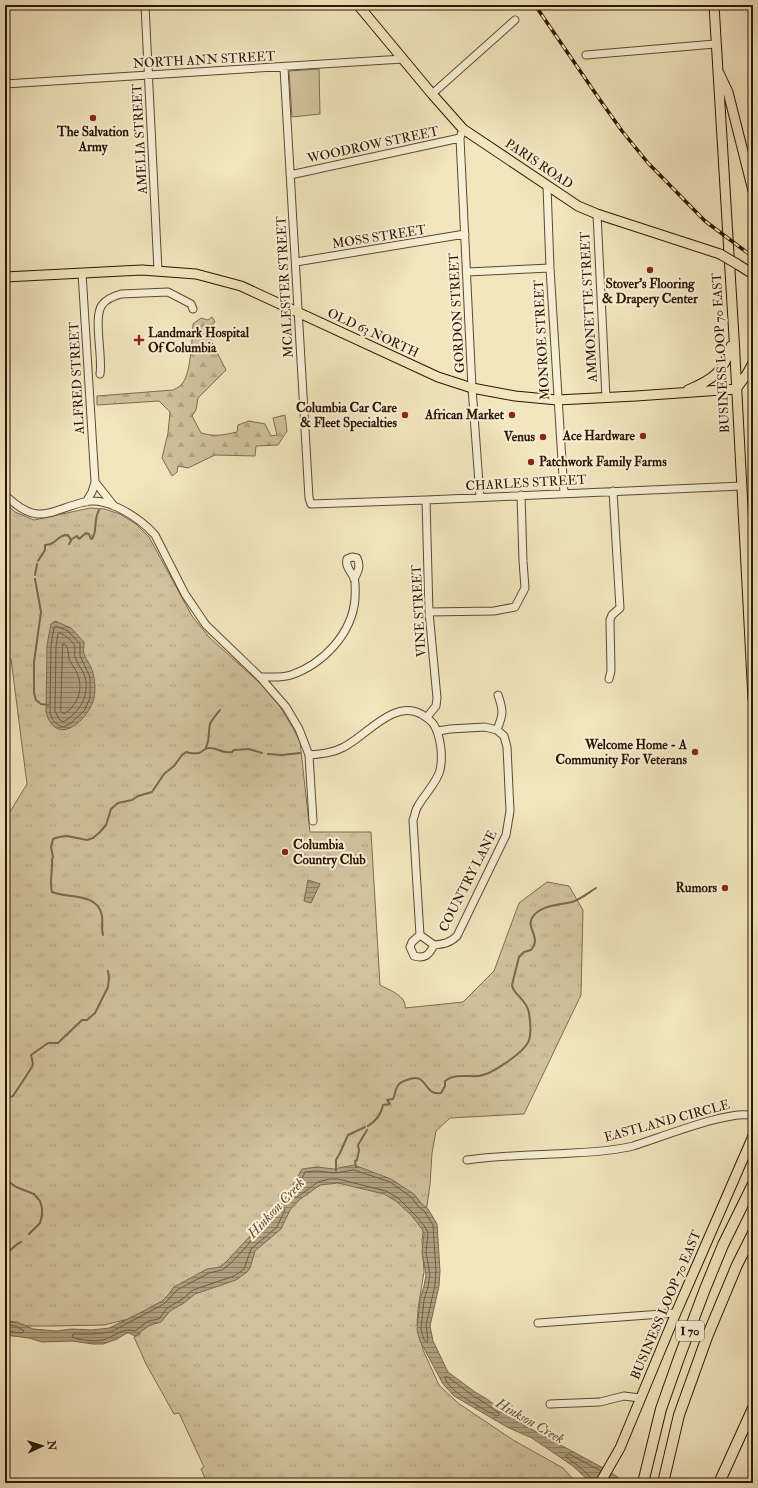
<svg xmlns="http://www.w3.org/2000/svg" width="758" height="1488" font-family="'IM FELL Double Pica',serif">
<defs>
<pattern id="grass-tufts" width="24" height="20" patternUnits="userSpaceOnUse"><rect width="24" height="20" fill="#d0c29d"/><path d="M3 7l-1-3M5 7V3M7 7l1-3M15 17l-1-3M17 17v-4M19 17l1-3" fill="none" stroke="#b3a686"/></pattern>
<pattern id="forest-firs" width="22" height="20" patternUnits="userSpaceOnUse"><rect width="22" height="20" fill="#d0c29d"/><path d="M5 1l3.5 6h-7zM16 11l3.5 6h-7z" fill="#b3a686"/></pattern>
<pattern id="water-rules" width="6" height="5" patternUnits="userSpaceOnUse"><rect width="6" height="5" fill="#ae9f7e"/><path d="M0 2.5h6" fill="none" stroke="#8e8065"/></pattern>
</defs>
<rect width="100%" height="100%" fill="#f1e6bd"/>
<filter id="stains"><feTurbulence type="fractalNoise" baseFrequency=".005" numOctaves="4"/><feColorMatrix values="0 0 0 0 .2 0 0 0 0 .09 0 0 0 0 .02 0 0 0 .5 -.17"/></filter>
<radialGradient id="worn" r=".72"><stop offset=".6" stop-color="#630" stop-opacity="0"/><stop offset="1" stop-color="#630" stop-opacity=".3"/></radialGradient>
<path fill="url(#grass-tufts)" stroke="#7e6b50" d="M5,503L15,512L34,520L90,508L104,509L120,514L136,524L149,537L192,616L209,637L262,685L279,705L293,728L300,742L310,832H371L380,985C389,990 407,996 405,1008L463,1002L494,971L519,903L547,882L569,886L583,910L581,995L524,1114L450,1118L436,1131L432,1153L430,1185L422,1240L424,1272L418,1309L417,1324L423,1350L439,1385L458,1403L513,1440L563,1468L575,1481L573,1483H207L201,1469L204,1467L179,1413L174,1414L146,1364L134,1337L140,1334L133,1318L104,1325L52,1326H15L5,1322V874L8,871V815L27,784L11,659L5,653Z"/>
<path fill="url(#forest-firs)" stroke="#7e6b50" d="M212,317L215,322L205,329L226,370L198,398L196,410L192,416L201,433C215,437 223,435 237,432L238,425L249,421L265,424L271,436L277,435L273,418L285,415L287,431L278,445L256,446L255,456L215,455L188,468L178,466L177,472L172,476L162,458L168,433L170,412L159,401L97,405V396L173,390C175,389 179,387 181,385C191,376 192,338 193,324L201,318L208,320Z"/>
<path fill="#d0c29d" stroke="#7e6b50" d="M319,69L320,114L292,117L289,71Z"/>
<path fill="url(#water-rules)" stroke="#7a674d" d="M55,621L71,628L84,642C84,646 83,650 84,654C85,658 88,661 90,665C95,676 96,687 94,698C91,714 65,743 51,723C48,719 47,716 46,712L47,645L51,624Z
M308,880L320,884L311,903L304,901Z
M354,1165L391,1179L414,1194L421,1203L428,1209L437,1224L440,1271L439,1286L430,1326L433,1341L448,1372L475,1392L487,1399L512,1418L531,1429L605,1469L627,1483H591L573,1466L532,1438L507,1427L454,1396L443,1384L420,1341L417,1330L420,1299L424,1286L426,1275L422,1252L424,1234L422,1229L412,1216L396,1201L384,1194L338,1183L320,1185L299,1200L290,1210L281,1229L255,1251L250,1268L247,1272L236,1280L195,1294L184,1303L170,1311L161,1322L150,1325L135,1336L129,1333H127L117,1339L103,1344H93L72,1341L42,1342L29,1338L5,1335V1321L17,1322L33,1329L57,1331L72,1329L92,1330L109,1328L142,1312L162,1301L169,1294L174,1287L207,1269L220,1267L227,1261L252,1234L260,1222L284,1201L302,1169L317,1167L334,1169Z"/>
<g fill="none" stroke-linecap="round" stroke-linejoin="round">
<path stroke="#6e5a40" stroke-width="1" d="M56,626L68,631L80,644V656L90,677V698L84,711L71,723L63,727C56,725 51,719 50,712L51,645L54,628Z
M60,633C65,635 75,642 75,648C75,651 74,654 75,657C77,664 83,670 85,677C90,696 79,713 63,722L59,719L55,711L56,646L58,634Z
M63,644H65C69,649 68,653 69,659C71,664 75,668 77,673C84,689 78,705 64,714L61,711Z
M354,1170L390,1182L411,1197L418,1206L425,1212L433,1225L436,1271L435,1285L426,1325L428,1340L427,1342L424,1340L421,1329L424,1300L428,1287L430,1275L426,1252L428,1233L425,1227L419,1219L398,1198L386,1191L338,1179H329L318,1182L296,1198L293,1197L305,1172L317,1171L335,1173Z
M283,1207L285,1210L277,1227L251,1249L244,1269L234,1276L193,1290L181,1300L167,1308L159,1319L148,1321L135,1331C123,1327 116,1336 103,1340C94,1342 80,1340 72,1337L73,1334H92L111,1332L164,1304L177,1290L209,1273L222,1270L230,1264L246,1247L263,1225Z
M5,1325L16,1326L24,1331L22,1333L5,1331
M445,1377H448L472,1395L485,1403L499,1413V1415L496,1416C484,1409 446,1391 445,1377Z
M593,1483C592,1475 573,1462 566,1457V1455L569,1454L601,1471"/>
<path stroke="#7a674d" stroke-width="2" d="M69,544L72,539L77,536L79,539L86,533L89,534L91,539H92C98,530 93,520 99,510
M38,561L45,550V545C47,545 52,544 54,542C59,538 61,535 68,535L71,540
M35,575L37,564
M35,579L41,612L34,662V693L36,700L41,704L48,705
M206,747C210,740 208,732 210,724C212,719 216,715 220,710
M268,754L282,755L300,753
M103,935C101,928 103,922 102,916C98,892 68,899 52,892C49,881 53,870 52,859L53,857L51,847L53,839L59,837L67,836L87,840L93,838L100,832L106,825L111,809L118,803L132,800L138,796L152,792L164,774L174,766L182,755L186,752C191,753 194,754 199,753C204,751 205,747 210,748C218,748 223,754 232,752L234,750L249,749L262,753
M5,1095L10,1097L13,1096L32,1067L33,1064L31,1055L48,1043H58L82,1020H87L95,1013L108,987L109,978L108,971
M368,1126C376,1121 381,1115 383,1105L390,1104L387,1100L393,1099C395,1095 395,1091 397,1087C399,1083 403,1081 407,1080C429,1071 422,1096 441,1093L445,1086V1081C455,1073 467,1077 478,1076C491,1075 525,1052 529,1040C532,1032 530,1021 529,1013C527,999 513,995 512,985L519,957L524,952L531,950C542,936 526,930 532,918C539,905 560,905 572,902C581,899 588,893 596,888
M356,1167L355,1161L357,1160L359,1150L358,1145L367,1130
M336,1171V1160L340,1153L348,1135L365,1127
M5,1179L16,1187L34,1194L40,1201L42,1208V1215L40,1223L29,1234
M5,1254C11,1251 14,1245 21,1242"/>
<g stroke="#5e4832" stroke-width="9">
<path id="minor" d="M145,5L158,271
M586,55L715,44
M284,68L309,498L311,504L426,500L742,486
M5,84L403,59
M432,94L515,20
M463,129L460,138L472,388L480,497
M290,175L460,138
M547,186L550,268L564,493
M597,214L606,398
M296,262L465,234
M467,272L550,268
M82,273L95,482L92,492L86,502
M100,374C103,357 93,317 102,305C106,299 114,296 121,294L168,292L191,304L193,309
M95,482L114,506
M5,495C38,527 48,511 84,502C107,496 140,518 155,535L185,594L206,625L260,677L286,707L299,729L309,755L313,821
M426,500L429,612L437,698L436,706L427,717
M429,612L494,611L515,607L525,588L523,561L521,495
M260,677C270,677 282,678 291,675C323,664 352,634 355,599C355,594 356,583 354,578C351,571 345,567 347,559L352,557L357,558C361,566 358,572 354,579
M609,679L611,671L610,620L612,615L620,608L613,491
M497,730C503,714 504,712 498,695
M309,755C321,754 333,753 344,747C366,736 394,699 421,714C426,717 431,720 434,725C441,737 443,757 440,770C438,781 424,795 418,806C415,810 415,816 413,820L420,935L434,945C444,944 450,943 457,936L506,835L510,811L507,747L504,736L497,730L485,727L450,729L438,731
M420,935L412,942L410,947L414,956C425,959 429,955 434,945
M467,1160C502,1155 538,1155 573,1153C593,1152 613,1151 633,1146C657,1139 733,1108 753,1116
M538,1323L676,1313
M550,1404L600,1402L624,1396L640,1398"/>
</g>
<g stroke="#2d1403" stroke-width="11">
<path id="major" d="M358,5L432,94L463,129L578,206L597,214L720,254
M714,5L734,337L753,699
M719,73L728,92L753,191
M737,264L753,274
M5,277L142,270L196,274L241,286L438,377L472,388L515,396L557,400L636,396L736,389
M736,389L747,374L753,363
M688,390C712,380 724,372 731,346
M600,1483L620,1448L676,1313L753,1136"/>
</g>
<g stroke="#2d1403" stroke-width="12">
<path id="highway" d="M643,1483L661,1409L679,1358L705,1289L723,1245L753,1184
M663,1483L679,1415L707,1337L737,1265L753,1233
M719,1483L753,1408"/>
</g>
<use href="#minor" stroke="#f6efd4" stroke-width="7"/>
<use href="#major" stroke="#f1e6bd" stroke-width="9"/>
<use href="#highway" stroke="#f1e6bd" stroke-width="10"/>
<g stroke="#2d1403" stroke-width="3.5">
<path id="rail" d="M535,5L600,100L622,131L648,163L705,221L753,257"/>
</g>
<use href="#rail" stroke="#f6efd4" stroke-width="2" stroke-dasharray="6" stroke-linecap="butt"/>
<g stroke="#2d1403" stroke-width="11" stroke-linecap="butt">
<path id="major-bridge" d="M720,254L737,264"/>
</g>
<use href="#major-bridge" stroke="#f1e6bd" stroke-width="9"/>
</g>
<g fill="#8f2418" stroke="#f6efd4" stroke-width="1.5">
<circle cx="93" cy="118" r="4"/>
<circle cx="650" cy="270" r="4"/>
<path d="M137 334h4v4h4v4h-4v4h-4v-4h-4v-4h4z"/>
<circle cx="405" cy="415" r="4"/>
<circle cx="512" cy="415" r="4"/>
<circle cx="643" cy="436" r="4"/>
<circle cx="543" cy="437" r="4"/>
<circle cx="531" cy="462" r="4"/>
<circle cx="695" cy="752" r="4"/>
<circle cx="285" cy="852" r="4"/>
<circle cx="725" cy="888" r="4"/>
</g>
<g text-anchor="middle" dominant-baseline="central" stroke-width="4" stroke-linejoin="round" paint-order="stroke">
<rect fill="#f6efd4" stroke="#695642" stroke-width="1" x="676" y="1321" width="28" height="20" rx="3"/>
<g font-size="12" font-weight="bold" fill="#2d1403">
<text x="690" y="1331">I 70</text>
</g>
<g font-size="13" fill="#2d1403" stroke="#f6efd4">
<text transform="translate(204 60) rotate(-3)">NORTH ANN STREET</text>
<text transform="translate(140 139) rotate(-93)">AMELIA STREET</text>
<text transform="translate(373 145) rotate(-12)">WOODROW STREET</text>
<text transform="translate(539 164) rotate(34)">PARIS ROAD</text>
<text transform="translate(379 237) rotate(-9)">MOSS STREET</text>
<text transform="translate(285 287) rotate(-93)">MCALESTER STREET</text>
<text transform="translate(589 307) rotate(-93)">AMMONETTE STREET</text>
<text transform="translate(457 313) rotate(-93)">GORDON STREET</text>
<text transform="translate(373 333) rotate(25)">OLD 63 NORTH</text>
<text transform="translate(542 340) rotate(-93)">MONROE STREET</text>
<text transform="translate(721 353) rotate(-93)">BUSINESS LOOP 70 EAST</text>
<text transform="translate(77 378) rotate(-93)">ALFRED STREET</text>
<text transform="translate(526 483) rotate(-3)">CHARLES STREET</text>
<text transform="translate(419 611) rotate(-93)">VINE STREET</text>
<text transform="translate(468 881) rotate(-63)">COUNTRY LANE</text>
<text transform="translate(667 1121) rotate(-15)">EASTLAND CIRCLE</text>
<text transform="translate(666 1305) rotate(-67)">BUSINESS LOOP 70 EAST</text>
</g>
<g font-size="13" font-weight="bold" fill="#2d1403" stroke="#f6efd4" text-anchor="end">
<text x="93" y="132" text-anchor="middle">The Salvation<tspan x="93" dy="15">Army</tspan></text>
<text x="650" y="284" text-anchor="middle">Stover's Flooring<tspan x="650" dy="15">&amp; Drapery Center</tspan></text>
<text x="148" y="333" text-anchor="start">Landmark Hospital<tspan x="148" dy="15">Of Columbia</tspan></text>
<text x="397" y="408">Columbia Car Care<tspan x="397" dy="15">&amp; Fleet Specialties</tspan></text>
<text x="504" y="415">African Market</text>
<text x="635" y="436">Ace Hardware</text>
<text x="535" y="437">Venus</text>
<text x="539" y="462" text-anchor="start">Patchwork Family Farms</text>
<text x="687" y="745">Welcome Home - A<tspan x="687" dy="15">Community For Veterans</tspan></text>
<text x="293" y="845" text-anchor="start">Columbia<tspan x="293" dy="15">Country Club</tspan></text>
<text x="717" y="888">Rumors</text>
</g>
<g font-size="14" font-style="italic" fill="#614c34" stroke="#f6efd4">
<text transform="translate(276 1208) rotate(-47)">Hinkson Creek</text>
<text transform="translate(530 1421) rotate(30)">Hinkson Creek</text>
</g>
</g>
<rect width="758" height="1488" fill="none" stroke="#f1e6bd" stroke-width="20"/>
<rect x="6" y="6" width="746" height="1476" fill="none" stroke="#2d1403" stroke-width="2"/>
<rect x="10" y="10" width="738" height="1468" fill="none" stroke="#2d1403"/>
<g transform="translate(42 1446) rotate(86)" stroke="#f6efd4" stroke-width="3" paint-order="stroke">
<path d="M0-3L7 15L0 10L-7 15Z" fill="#2d1403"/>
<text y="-6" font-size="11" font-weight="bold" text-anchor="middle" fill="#2d1403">N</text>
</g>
<rect width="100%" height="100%" filter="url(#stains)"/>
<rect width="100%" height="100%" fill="url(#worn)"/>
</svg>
